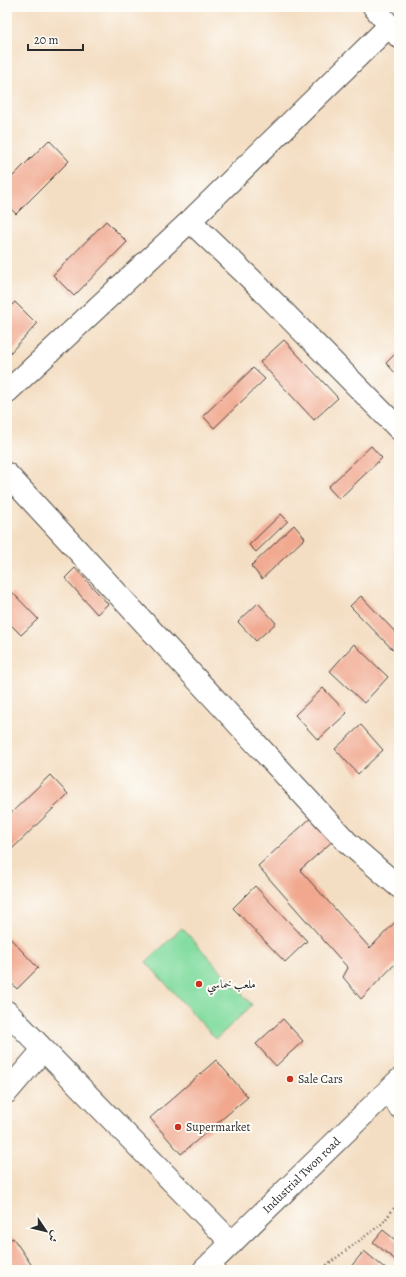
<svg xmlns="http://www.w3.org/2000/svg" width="406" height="1277" font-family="Alegreya,Amiri,serif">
<rect width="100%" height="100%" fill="#fdfcf7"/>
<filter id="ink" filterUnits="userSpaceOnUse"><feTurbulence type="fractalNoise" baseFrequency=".025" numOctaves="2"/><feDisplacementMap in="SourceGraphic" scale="8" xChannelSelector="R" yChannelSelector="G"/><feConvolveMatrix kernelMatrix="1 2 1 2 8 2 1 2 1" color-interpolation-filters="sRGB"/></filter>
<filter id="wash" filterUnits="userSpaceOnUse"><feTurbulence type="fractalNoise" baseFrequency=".012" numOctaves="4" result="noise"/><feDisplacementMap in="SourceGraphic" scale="16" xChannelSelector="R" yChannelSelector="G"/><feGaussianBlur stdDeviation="0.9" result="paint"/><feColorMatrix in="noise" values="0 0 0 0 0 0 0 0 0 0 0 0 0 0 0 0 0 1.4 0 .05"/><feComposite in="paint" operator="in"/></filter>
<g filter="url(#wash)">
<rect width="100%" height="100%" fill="#f4dec3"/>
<path fill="#85dda2" stroke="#588466" d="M182,928L252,1005L216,1039L146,962Z"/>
<g id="blocks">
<path fill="#f1a88f" d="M49,140L69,161L16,214L7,205V182Z
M106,221L127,242L74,296L53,275Z
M15,302L37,324L9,354L7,351V310Z
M284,340L338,398L314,420L260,362Z
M399,350V377L386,363Z
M253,368L265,379L214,428L203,416Z
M371,446L382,458L339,499L328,487Z
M281,514L288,521L256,552L249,545Z
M294,525L305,538L262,579L251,566Z
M75,568L108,604L97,614L65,578Z
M12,592L38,619L21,635L7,621V597Z
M361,596L399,636V656L350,606Z
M258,603L276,623L256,641L238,622Z
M354,644L388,677L364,703L330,671Z
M323,688L347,713L318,740L295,715Z
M361,725L383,750L358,774L335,749Z
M50,775L68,794L7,854V817Z
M314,815L335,839L300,870L370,948L399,918V960L361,999L343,977L348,968L258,866Z
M255,886L307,941L285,962L233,908Z
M7,935L38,968L17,989L7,978Z
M283,1019L303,1041L276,1066L256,1044Z
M216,1060L248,1097L181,1154L150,1118Z
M383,1230L399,1243L398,1262L373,1242Z
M13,1238L35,1270H7V1241Z
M364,1251L387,1270H348Z"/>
</g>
</g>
<g filter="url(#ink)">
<use href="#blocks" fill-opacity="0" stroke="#494642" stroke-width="1"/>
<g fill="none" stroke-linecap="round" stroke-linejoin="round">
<g stroke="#494642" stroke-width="24">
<path id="street" d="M374,7L399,37
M190,221L251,279L399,429
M7,392L190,221L389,26
M7,1012L232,1243
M7,1092L43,1050"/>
</g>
<g stroke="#494642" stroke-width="24">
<path id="secondary" d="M7,474L347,842L399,887
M391,1089L399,1107"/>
</g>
<g stroke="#494642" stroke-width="24">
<g id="highway">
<path id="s1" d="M204,1270L399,1080"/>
</g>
</g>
<path stroke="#494642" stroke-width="2.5" stroke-dasharray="1 3" stroke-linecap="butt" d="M320,1270L383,1223L399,1201"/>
<use href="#street" stroke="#fff" stroke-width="22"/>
<use href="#secondary" stroke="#fff" stroke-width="22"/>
<use href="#highway" stroke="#fff" stroke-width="22"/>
</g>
</g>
<g fill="#c8321e" stroke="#fdfcf7" stroke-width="1.5">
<circle cx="199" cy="984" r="4"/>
<circle cx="290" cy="1079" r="4"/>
<circle cx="178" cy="1127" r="4"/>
</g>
<g text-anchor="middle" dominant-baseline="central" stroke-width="4" stroke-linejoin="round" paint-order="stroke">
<g font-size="12" fill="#2b2b2b" stroke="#fdfcf7" text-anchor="start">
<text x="207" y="984">ملعب خماسي</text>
<text x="298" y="1079">Sale Cars</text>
<text x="186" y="1127">Supermarket</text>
</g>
<g font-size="12" fill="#2b2b2b" stroke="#fdfcf7">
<text stroke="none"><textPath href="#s1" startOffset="136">Industrial Twon road</textPath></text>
</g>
</g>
<rect width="406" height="1277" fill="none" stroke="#fdfcf7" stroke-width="24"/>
<g transform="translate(46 1231) rotate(125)" stroke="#fdfcf7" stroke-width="3" paint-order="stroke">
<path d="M0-3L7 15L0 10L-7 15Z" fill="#2b2b2b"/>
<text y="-6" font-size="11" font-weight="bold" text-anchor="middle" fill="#2b2b2b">ش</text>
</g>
<path d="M28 44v6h55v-6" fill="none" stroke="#2b2b2b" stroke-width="2"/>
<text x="34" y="44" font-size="12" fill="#2b2b2b" stroke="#fdfcf7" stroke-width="3" paint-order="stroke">20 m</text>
</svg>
